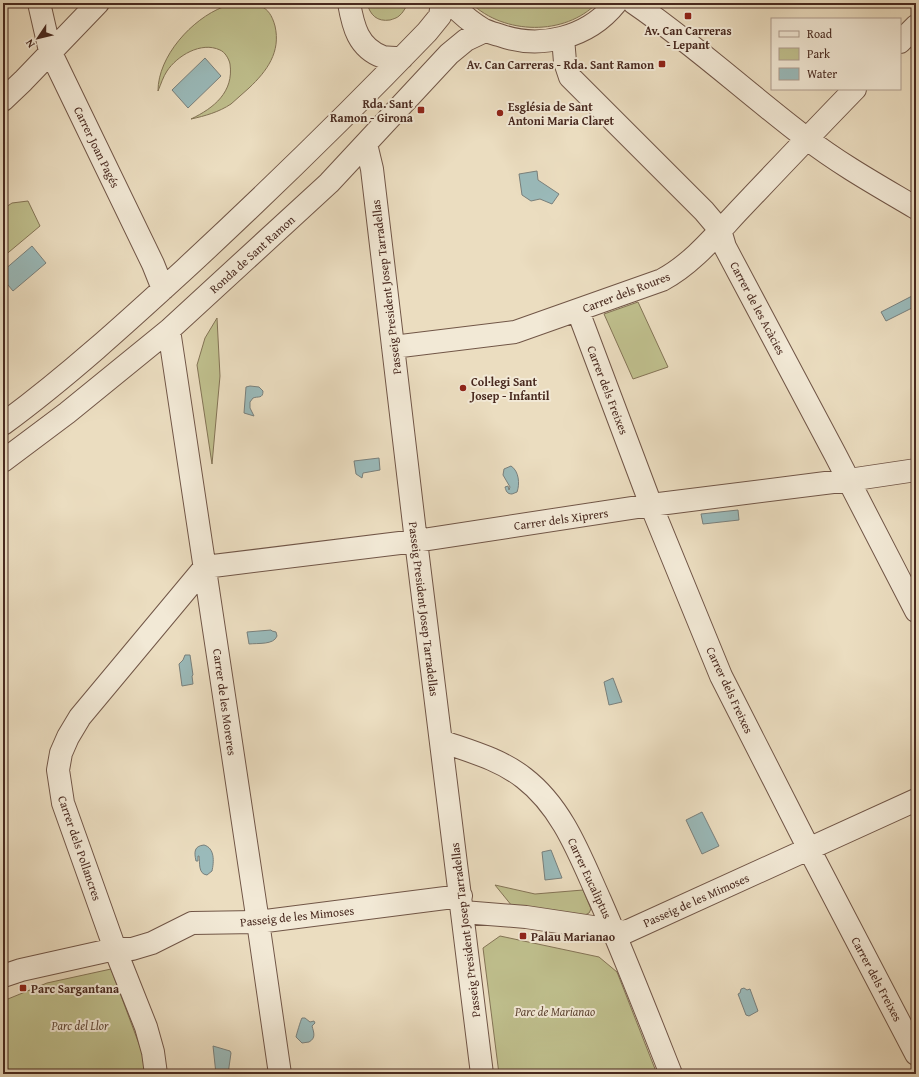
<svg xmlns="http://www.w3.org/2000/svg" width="919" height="1077" font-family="'Gentium Book Plus',serif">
<rect width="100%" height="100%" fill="#ebddc0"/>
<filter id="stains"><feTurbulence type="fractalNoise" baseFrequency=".005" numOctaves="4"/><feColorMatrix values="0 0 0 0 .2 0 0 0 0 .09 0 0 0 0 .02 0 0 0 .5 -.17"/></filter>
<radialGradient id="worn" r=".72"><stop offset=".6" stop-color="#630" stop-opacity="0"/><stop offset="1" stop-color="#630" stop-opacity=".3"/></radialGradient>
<path fill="#bfbf8d" stroke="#847456" d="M367,3H408C406,7 403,13 399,16C397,18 393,19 390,20C377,22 370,15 367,3Z
M471,3H597C565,36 504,35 471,3Z
M238,4C258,4 269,4 275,26C281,52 267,71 249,88C243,93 237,99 231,104C219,112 205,116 191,119C214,108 234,92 230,64C229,59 225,52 220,50C201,41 177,56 167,71C163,77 161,84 158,91C158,56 192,19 223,7C228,6 233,5 238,4Z
M28,201L40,226L3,257V209L12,203Z
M638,302L668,367L633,379L604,314Z
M217,318L220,376L212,464L197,365L205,338Z
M495,885L535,894L583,890L591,909L589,913L585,915L512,906Z
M500,936L599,957L617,972L657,1074H499L483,948Z
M111,969L142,1052L145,1074H3V1034L7,1024L3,1001L47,983Z"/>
<path fill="#9ababa" stroke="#79807c" d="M205,58L221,76L188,108L172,90Z
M537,171L538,180L559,194L552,204L540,199L531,201L522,195L519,174Z
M32,246L46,263L13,291L3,279V271Z
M912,296L916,306L886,321L881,312Z
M250,386L259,387L263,391C263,399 258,396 253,398L250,402V408L254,416L244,413L246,387Z
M379,458L380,470L363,473L362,478L356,474L354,461Z
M511,466C519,471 520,484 517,492L512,494C507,494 506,491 505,487L508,486L509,490L510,487L503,475L504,469Z
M738,510L739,520L703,524L701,514Z
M271,630L272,631L276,632L277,636C274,645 258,643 249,644L247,632Z
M185,655H190L193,675L192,676L193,684L182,686L179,664L183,660Z
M613,678L622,702L609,705L604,682Z
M702,812L719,846L702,854L686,820Z
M204,845C215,848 214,862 212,871L207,875C198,874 200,863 199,856H198V861H196C194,852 194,846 204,845Z
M551,850L562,878L545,880L542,852Z
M744,988L747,990L750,989L758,1011L749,1016L746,1015L738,994L740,993L741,989Z
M302,1018H305L310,1022L314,1021L315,1023L312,1026C314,1033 316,1038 309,1042L302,1043L296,1037C296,1036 301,1019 302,1018Z
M213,1046L230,1051L231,1053L228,1074H216Z"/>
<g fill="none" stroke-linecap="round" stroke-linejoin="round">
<g stroke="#715647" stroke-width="24">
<path id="minor" d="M39,3L50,51L153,264L163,289
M349,3C353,26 358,48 383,57C388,58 396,58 402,58
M451,3C461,14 472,23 484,30C489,32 494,34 499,35C540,50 588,38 616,3
M634,3C694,44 748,94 806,138C841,165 879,186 916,208
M563,38L565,62L570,77L704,211L720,230L725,247L835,454L916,611
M900,42L916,26
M3,100L23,81L98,3
M366,144L372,169L416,541L482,1074
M578,311L651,505L721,676L809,849L916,1054
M169,330L258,922L280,1074
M393,347L515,332L662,280C694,263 718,232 743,206C780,167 817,128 855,89
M3,424C67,377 126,323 185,269C268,192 349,113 427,32L440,16L442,3
M3,461L67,413L169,330L329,183L449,54L466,40L485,31
M205,567L416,541L651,505L849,480L916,470
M441,741C469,751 500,759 524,778C563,808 580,856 600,900C625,957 648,1016 671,1074
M463,912L526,917L626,932L916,800
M3,976L21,970L115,949H132L152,943L192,923L258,922L461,896
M156,1074L153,1052L146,1027L115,949L63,803L58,770L61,753L68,737L80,717L205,567"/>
</g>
<use href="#minor" stroke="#f2e9d6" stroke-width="22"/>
</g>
<g fill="#8f2418" stroke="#f2e9d6" stroke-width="1.5">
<rect x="684" y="12" width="8" height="8" rx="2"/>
<rect x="658" y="60" width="8" height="8" rx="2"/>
<rect x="417" y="106" width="8" height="8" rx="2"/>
<circle cx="500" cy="113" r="4"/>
<circle cx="463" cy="388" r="4"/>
<rect x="519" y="932" width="8" height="8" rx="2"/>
<rect x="19" y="984" width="8" height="8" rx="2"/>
</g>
<g text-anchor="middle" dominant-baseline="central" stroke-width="4" stroke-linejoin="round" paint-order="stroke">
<g font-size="12" font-weight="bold" fill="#48291f" stroke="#f2e9d6" text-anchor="start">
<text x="688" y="30" text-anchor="middle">Av. Can Carreras<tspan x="688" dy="14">- Lepant</tspan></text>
<text x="654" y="64" text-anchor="end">Av. Can Carreras - Rda. Sant Ramon</text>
<text x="413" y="103" text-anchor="end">Rda. Sant<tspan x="413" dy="14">Ramon - Girona</tspan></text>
<text x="508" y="106">Església de Sant<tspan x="508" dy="14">Antoni Maria Claret</tspan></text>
<text x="471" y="381">Col·legi Sant<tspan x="471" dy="14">Josep - Infantil</tspan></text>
<text x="531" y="936">Palau Marianao</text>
<text x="31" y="988">Parc Sargantana</text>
</g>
<g font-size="12" fill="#48291f" stroke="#f2e9d6">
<text transform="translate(97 147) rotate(64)">Carrer Joan Pagés</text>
<text transform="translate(252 254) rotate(-42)">Ronda de Sant Ramon</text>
<text transform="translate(386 287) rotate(-97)">Passeig President Josep Tarradellas</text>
<text transform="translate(626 292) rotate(-21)">Carrer dels Roures</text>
<text transform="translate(758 308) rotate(62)">Carrer de les Acàcies</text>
<text transform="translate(608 390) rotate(69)">Carrer dels Freixes</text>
<text transform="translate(561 519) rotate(-8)">Carrer dels Xiprers</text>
<text transform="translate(424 609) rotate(83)">Passeig President Josep Tarradellas</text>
<text transform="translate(730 690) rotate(65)">Carrer dels Freixes</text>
<text transform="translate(225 702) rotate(82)">Carrer de les Moreres</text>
<text transform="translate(80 848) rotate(71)">Carrer dels Pollancres</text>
<text transform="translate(590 878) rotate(65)">Carrer Eucaliptus</text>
<text transform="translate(696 900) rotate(-24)">Passeig de les Mimoses</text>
<text transform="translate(297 916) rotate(-6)">Passeig de les Mimoses</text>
<text transform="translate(465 930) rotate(-97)">Passeig President Josep Tarradellas</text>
<text transform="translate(877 979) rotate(62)">Carrer dels Freixes</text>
</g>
<g font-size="12" font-style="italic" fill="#604735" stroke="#f2e9d6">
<text x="555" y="1011">Parc de Marianao</text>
<text x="80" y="1025">Parc del Llor</text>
</g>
</g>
<rect width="919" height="1077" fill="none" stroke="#ebddc0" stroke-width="16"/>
<rect x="4" y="4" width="911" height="1069" fill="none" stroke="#48291f" stroke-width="2"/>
<rect x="8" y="8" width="903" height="1061" fill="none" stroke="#48291f"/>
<rect x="771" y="18" width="130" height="72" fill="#f2e9d6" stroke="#ae9c8d"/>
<rect x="779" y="31" width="20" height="6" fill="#f2e9d6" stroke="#ae9c8d"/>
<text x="807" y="38" font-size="12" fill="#48291f">Road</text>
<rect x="779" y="48" width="20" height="12" fill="#bfbf8d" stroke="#ae9c8d"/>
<text x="807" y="58" font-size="12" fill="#48291f">Park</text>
<rect x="779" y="68" width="20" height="12" fill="#9ababa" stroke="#ae9c8d"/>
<text x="807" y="78" font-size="12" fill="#48291f">Water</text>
<g transform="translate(38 38) rotate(235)" stroke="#f2e9d6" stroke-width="3" paint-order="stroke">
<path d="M0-3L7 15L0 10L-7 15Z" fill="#48291f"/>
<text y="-6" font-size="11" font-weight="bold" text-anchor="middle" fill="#48291f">N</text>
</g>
<rect width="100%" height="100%" filter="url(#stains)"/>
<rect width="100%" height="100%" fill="url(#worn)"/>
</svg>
